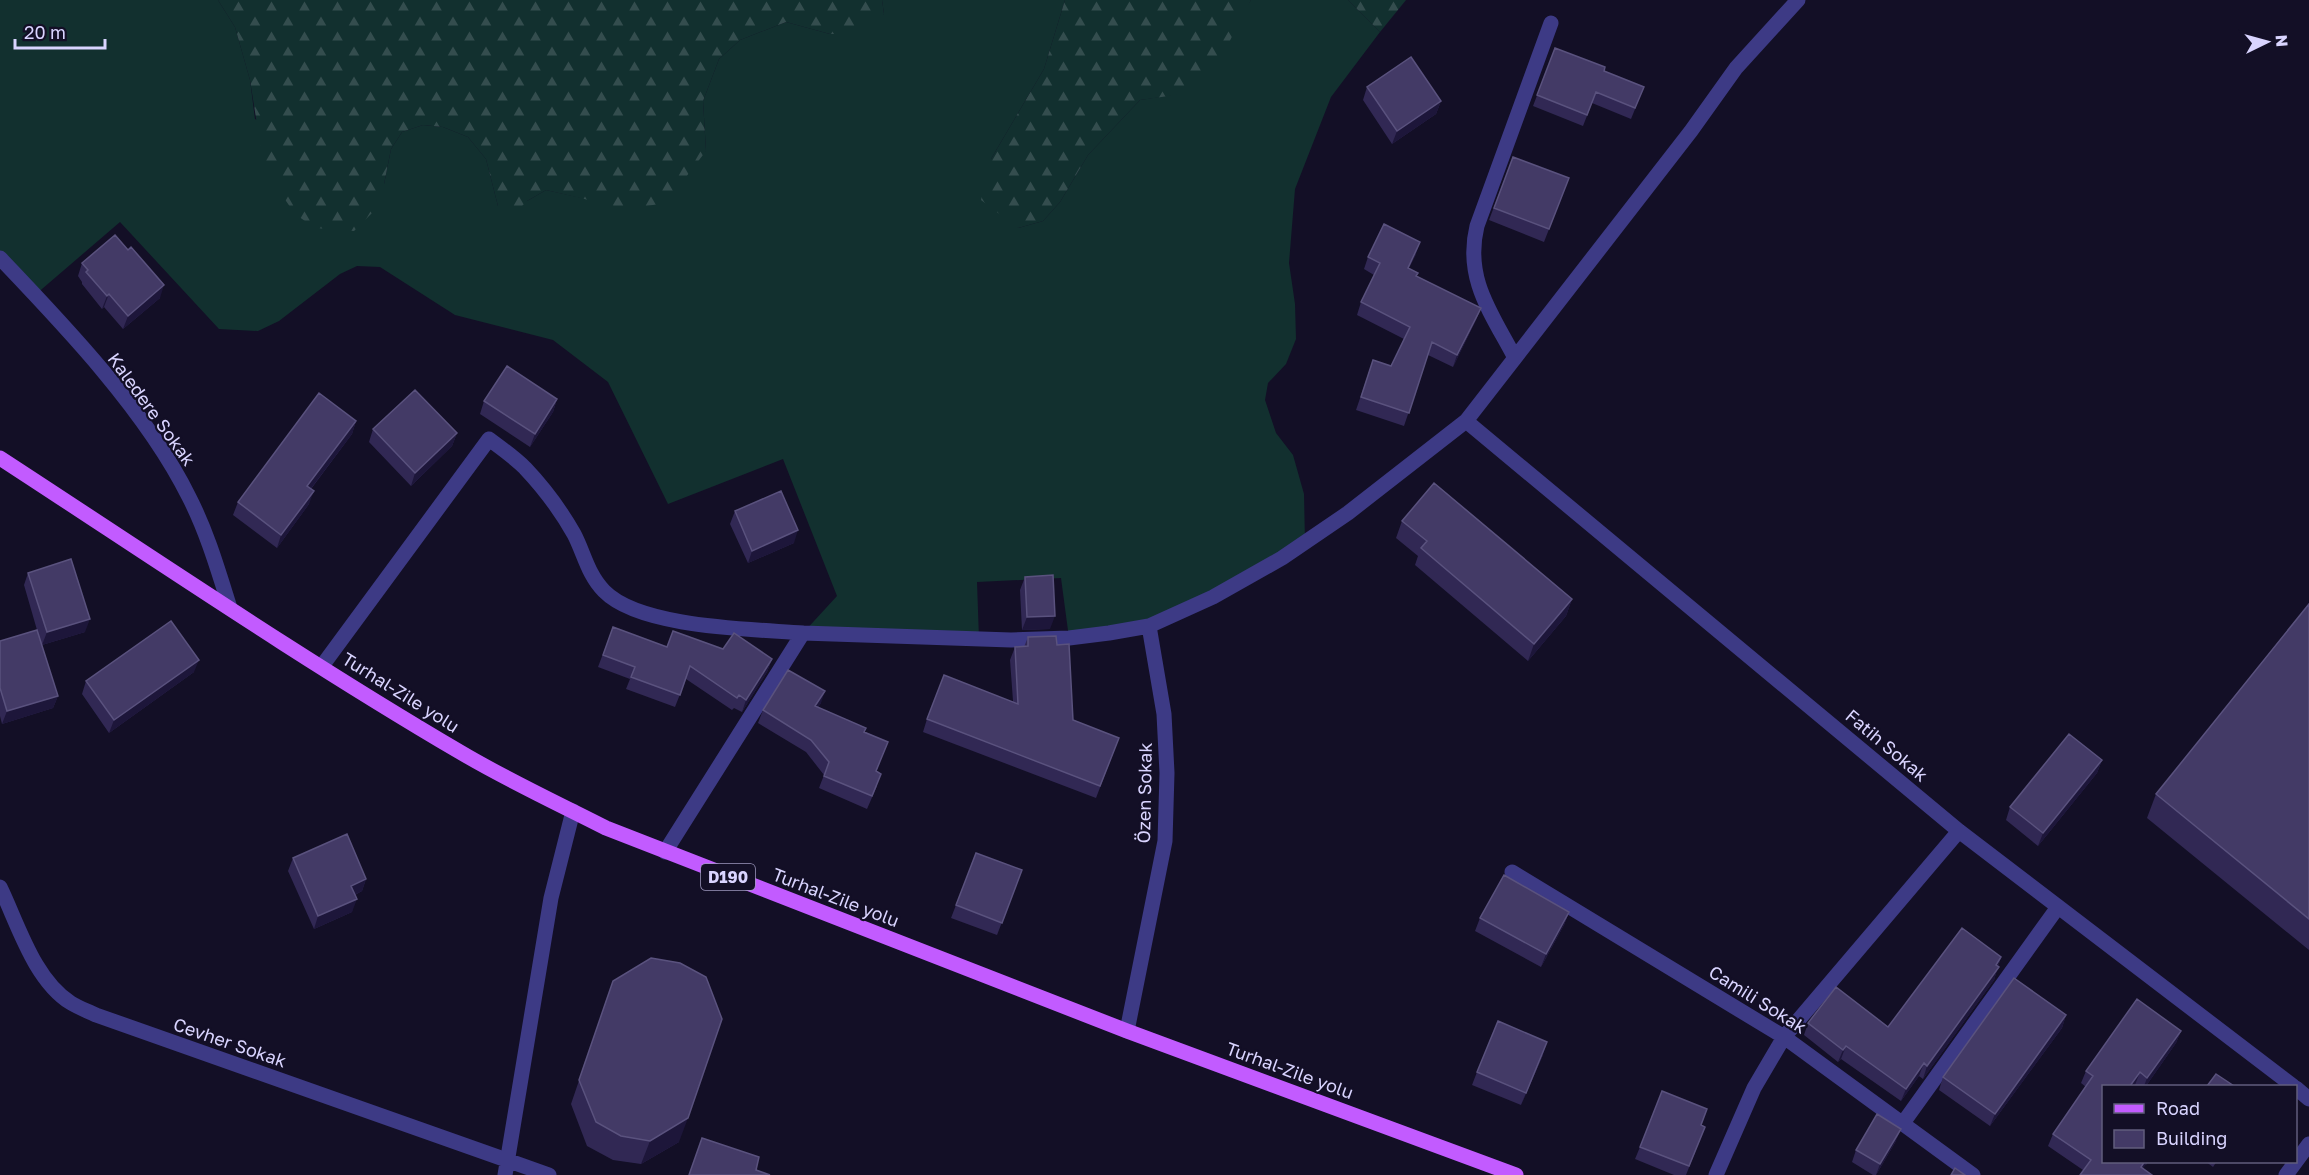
<svg xmlns="http://www.w3.org/2000/svg" width="2309" height="1175" font-family="'Golos Text',sans-serif">
<defs>
<pattern id="forest-firs" width="22" height="20" patternUnits="userSpaceOnUse" patternTransform="scale(1.5)"><rect width="22" height="20" fill="#12302f"/><path d="M5 1l3.5 6h-7zM16 11l3.5 6h-7z" fill="#344d4e"/></pattern>
</defs>
<rect width="100%" height="100%" fill="#130f26"/>
<path fill="#12302f" d="M0,0H218L235,27L250,80L255,119L384,184L391,149L402,132L423,125L443,127L468,137L486,159L498,206L527,201L546,190L582,198L706,151L703,101L719,59L740,40L786,22L830,34L884,14L882,0H1065L1044,69L991,159L1018,228L1043,221L1060,202L1088,155L1140,100L1190,92L1251,0H1348L1380,32L1331,97L1295,189L1289,263L1295,304L1296,339L1286,364L1268,383L1265,400L1276,433L1293,455L1304,494L1305,542L1149,626L1069,638L1061,578L977,582L979,639L803,633L837,596L783,459L668,504L608,382L553,340L455,315L380,267L357,266L340,274L279,321L258,331L219,329L120,222L35,295L0,258Z"/>
<path fill="url(#forest-firs)" d="M218,0H882L884,14L861,34H830L786,22L740,40L719,59L703,101L706,151L666,203L627,209L546,190L527,201L515,213L498,206L486,159L468,137L443,127L423,125L402,132L391,149L384,184L374,211L354,231L315,228L295,214L264,169L250,80L235,27Z
M1065,0H1251L1224,52L1190,93L1140,100L1088,155L1060,202L1043,221L1018,228L981,200L991,159L1044,69Z
M1348,0H1406L1380,32Z"/>
<g fill="none" stroke-linecap="round" stroke-linejoin="round">
<path stroke="#3d3a85" stroke-width="15" d="M0,258C65,326 147,412 189,497C207,532 218,570 230,608
M1515,358C1492,314 1464,279 1477,226L1551,23
M1466,421L1959,831L2293,1086
M322,666L489,439C501,448 514,457 525,468C543,487 561,511 574,534C584,553 588,575 604,591C640,628 752,629 803,633
M665,852L803,633L1011,640L1069,638L1109,633L1149,626L1213,597L1282,558L1348,513L1466,421L1691,131L1736,68L1798,0
M1512,872L1784,1037L1973,1175
M0,887C18,924 34,980 71,1003C79,1008 88,1011 96,1015L549,1175
M1127,1031L1165,841L1167,773L1164,714L1149,626
M2296,1088L2309,1099
M1903,1123L2058,907
M505,1175L551,898L573,811
M1716,1175L1754,1088L1784,1037L1959,831
M2286,1175L2309,1144"/>
<path stroke="#c25bff" stroke-width="15" d="M0,458C152,557 303,660 460,752C507,780 557,803 606,828L1127,1031L1516,1175"/>
</g>
<path fill="#312854" d="M1555,48L1604,71L1644,87L1631,119L1592,103L1583,126L1533,106Z
M1367,87L1441,101L1436,114L1392,144L1363,100Z
M1513,157L1569,178L1544,242L1489,220Z
M1416,254L1409,268L1416,276L1481,308L1476,320L1453,367L1428,355L1404,426L1356,410L1369,372L1391,366L1404,339L1357,315L1361,302L1374,275L1364,269L1368,257Z
M82,263L160,298L123,329L104,307L102,309L82,284V282L78,276Z
M557,399L553,412L530,447L480,414L484,401Z
M356,421L352,434L311,489L309,504L277,548L233,515L238,502Z
M373,429L457,433L452,446L411,486L369,442Z
M735,511L794,543L748,563L730,524Z
M1402,521L1572,599L1566,616L1528,661L1415,565L1418,556L1396,538Z
M28,573L85,632L42,645L58,696L53,708L2,724L0,716V641L37,630L24,585Z
M1025,577L1050,629L1022,630L1020,590Z
M2309,604V950L2147,818L2156,794Z
M613,627L667,647L723,649L772,659L767,672L742,712L734,708L732,710L686,679L675,707L626,689L630,679L598,667Z
M1028,637L1057,645L1073,720L1119,738L1096,798L923,732L927,719L1013,701L1010,660L1015,647H1024Z
M194,672L109,733L82,694L86,681Z
M821,703L818,707L865,732L888,742L876,771L877,786L867,809L819,788L824,775L806,752L758,723L763,710Z
M2102,760L2097,773L2038,846L2006,820L2010,807Z
M976,853L1022,870L997,935L951,918Z
M293,858L366,879L362,891L355,895L352,912L314,929L288,871Z
M1569,912L1564,925L1541,967L1475,931L1480,918Z
M2001,957L1994,980L1923,1079L1919,1076L1901,1101L1841,1059L1838,1062L1804,1035L1808,1023L1888,1027Z
M613,981L679,1142L641,1164L613,1160L587,1146L571,1104Z
M2066,1015L2062,1028L1990,1126L1939,1090L1943,1077Z
M2181,1031L2176,1043L2146,1086H2137L2135,1085L2103,1086V1161H2148L2146,1165L2083,1170L2048,1146L2053,1134L2086,1087L2081,1083L2086,1071Z
M1543,1055L1521,1105L1472,1085L1477,1072Z
M1701,1125L1705,1127L1686,1175H1674L1635,1159L1640,1147Z
M1896,1141L1876,1175H1873L1852,1162L1856,1150Z
M2205,1161H2217L2213,1167Z"/>
<path fill="#1d163a" d="M1441,101L1436,114L1392,144L1397,131Z
M1420,242L1416,254L1403,280L1408,268Z
M164,285L160,298L123,329L128,316Z
M109,294L104,307L102,309L107,296Z
M1481,308L1476,320L1453,367L1457,355Z
M557,399L553,412L530,447L535,434Z
M356,421L352,434L303,499L307,486Z
M457,433L452,446L411,486L415,473Z
M314,491L309,504L277,548L281,535Z
M798,530L794,543L748,563L752,551Z
M1572,599L1566,616L1528,661L1534,644Z
M1055,616L1050,629L1022,630L1027,617Z
M90,619L85,632L42,645L47,632Z
M772,659L767,672L742,712L746,700Z
M199,660L194,672L109,733L114,720Z
M825,691L821,703L811,719L815,706Z
M58,696L53,708L2,724L7,711Z
M2102,760L2097,773L2038,846L2043,833Z
M366,879L362,891L346,899L351,886Z
M357,899L352,912L314,929L318,916Z
M1569,912L1564,925L1541,967L1546,954Z
M2001,957L1994,980L1923,1079L1927,1066Z
M2066,1015L2062,1028L1990,1126L1995,1114Z
M2181,1031L2176,1043L2146,1086H2144L2147,1078Z
M1547,1042L1543,1055L1521,1105L1526,1093Z
M1846,1046L1841,1059L1838,1062L1843,1050Z
M1924,1063L1919,1076L1901,1101L1906,1089Z
M2140,1072L2135,1085L2134,1086H2130Z
M688,1118L679,1142L641,1164L650,1141Z
M1901,1129L1896,1141L1876,1175L1880,1164Z
M2145,1161H2148L2139,1175L2141,1167Z"/>
<path fill="#433a66" stroke="#5a527e" stroke-width="1.5" d="M1555,48L1605,67L1604,71L1644,87L1635,108L1596,92L1587,115L1537,95Z
M1411,57L1441,101L1397,131L1367,87Z
M1513,157L1569,178L1549,229L1494,208Z
M1384,224L1420,242L1408,268L1418,273L1416,276L1481,308L1457,355L1432,342L1409,413L1361,397L1373,360L1391,366L1410,327L1361,302L1380,263L1368,257Z
M115,235L128,250L131,247L164,285L128,316L109,294L107,296L86,272L88,270L82,263Z
M507,366L557,399L535,434L484,401Z
M415,390L457,433L415,473L373,429Z
M319,393L356,421L307,486L314,491L281,535L238,502Z
M1434,483L1572,599L1534,644L1421,548L1427,541L1402,521Z
M781,491L798,530L752,551L735,511Z
M71,559L90,619L47,632L28,573Z
M1053,575L1055,616L1027,617L1025,577Z
M2309,604V919L2156,794Z
M171,621L199,660L114,720L86,681Z
M613,627L667,647L673,631L723,649L734,633L772,659L746,700L739,695L737,698L690,666L680,695L631,677L635,667L603,655Z
M37,630L58,696L7,711L0,688V641Z
M1056,636L1057,645L1069,644L1073,720L1119,738L1100,786L927,719L944,675L1018,704L1015,647L1028,646V637Z
M788,670L825,691L815,706L866,728L864,732L888,742L876,771L881,774L872,796L824,776L829,762L811,740L763,710Z
M2069,734L2102,760L2043,833L2010,807Z
M347,834L366,879L351,886L357,899L318,916L293,858Z
M976,853L1022,870L1002,923L956,905Z
M1504,875L1569,912L1546,954L1480,918Z
M1962,928L2001,957L1996,965L1999,967L1927,1066L1924,1063L1906,1089L1846,1046L1843,1050L1808,1023L1836,987L1888,1027Z
M651,958L680,963L706,977L722,1019L688,1118L650,1141L621,1136L596,1122L579,1080L613,981Z
M2014,978L2066,1015L1995,1114L1943,1077Z
M2137,999L2181,1031L2147,1078L2140,1072L2130,1086H2103V1161H2145L2141,1167L2152,1175H2080L2091,1160L2053,1134L2093,1076L2086,1071Z
M1498,1021L1547,1042L1526,1093L1477,1072Z
M2216,1074L2234,1086H2207Z
M1662,1091L1707,1109L1701,1125L1705,1127L1689,1166L1640,1147Z
M1877,1114L1901,1129L1880,1164L1856,1150Z
M702,1138L759,1157L756,1170L770,1175H689Z
M1955,1168L1965,1175H1951Z"/>
<g text-anchor="middle" dominant-baseline="central" stroke-width="4.5" stroke-linejoin="round" paint-order="stroke">
<rect fill="#130f26" stroke="#9e99be" stroke-width="1.5" x="701" y="864" width="54" height="26" rx="4.5"/>
<g font-size="16" font-weight="bold" fill="#d9d4ff">
<text x="728" y="877">D190</text>
</g>
<g font-size="18" fill="#d9d4ff" stroke="#130f26">
<text transform="translate(152 409) rotate(54)">Kaledere Sokak</text>
<text transform="translate(401 692) rotate(32)">Turhal-Zile yolu</text>
<text transform="translate(1887 745) rotate(40)">Fatih Sokak</text>
<text transform="translate(1144 793) rotate(-89)">Özen Sokak</text>
<text transform="translate(836 897) rotate(21)">Turhal-Zile yolu</text>
<text transform="translate(1758 999) rotate(32)">Camili Sokak</text>
<text transform="translate(230 1042) rotate(19)">Cevher Sokak</text>
<text transform="translate(1290 1070) rotate(20)">Turhal-Zile yolu</text>
</g>
</g>
<rect x="2102" y="1085" width="195" height="78" fill="#130f26" stroke="#625e7d" stroke-width="1.5"/>
<rect x="2114" y="1104" width="30" height="9" fill="#c25bff" stroke="#625e7d" stroke-width="1.5"/>
<text x="2156" y="1115" font-size="18" fill="#d9d4ff">Road</text>
<rect x="2114" y="1130" width="30" height="18" fill="#433a66" stroke="#625e7d" stroke-width="1.5"/>
<text x="2156" y="1145" font-size="18" fill="#d9d4ff">Building</text>
<g transform="translate(2267 42) rotate(85)" stroke="#130f26" stroke-width="4.5" paint-order="stroke">
<path d="M0-4.5L10 22L0 15L-10 22Z" fill="#d9d4ff"/>
<text y="-9" font-size="16" font-weight="bold" text-anchor="middle" fill="#d9d4ff">N</text>
</g>
<path d="M15 39v9h90v-9" fill="none" stroke="#d9d4ff" stroke-width="3"/>
<text x="24" y="39" font-size="18" fill="#d9d4ff" stroke="#130f26" stroke-width="4.5" paint-order="stroke">20 m</text>
</svg>
